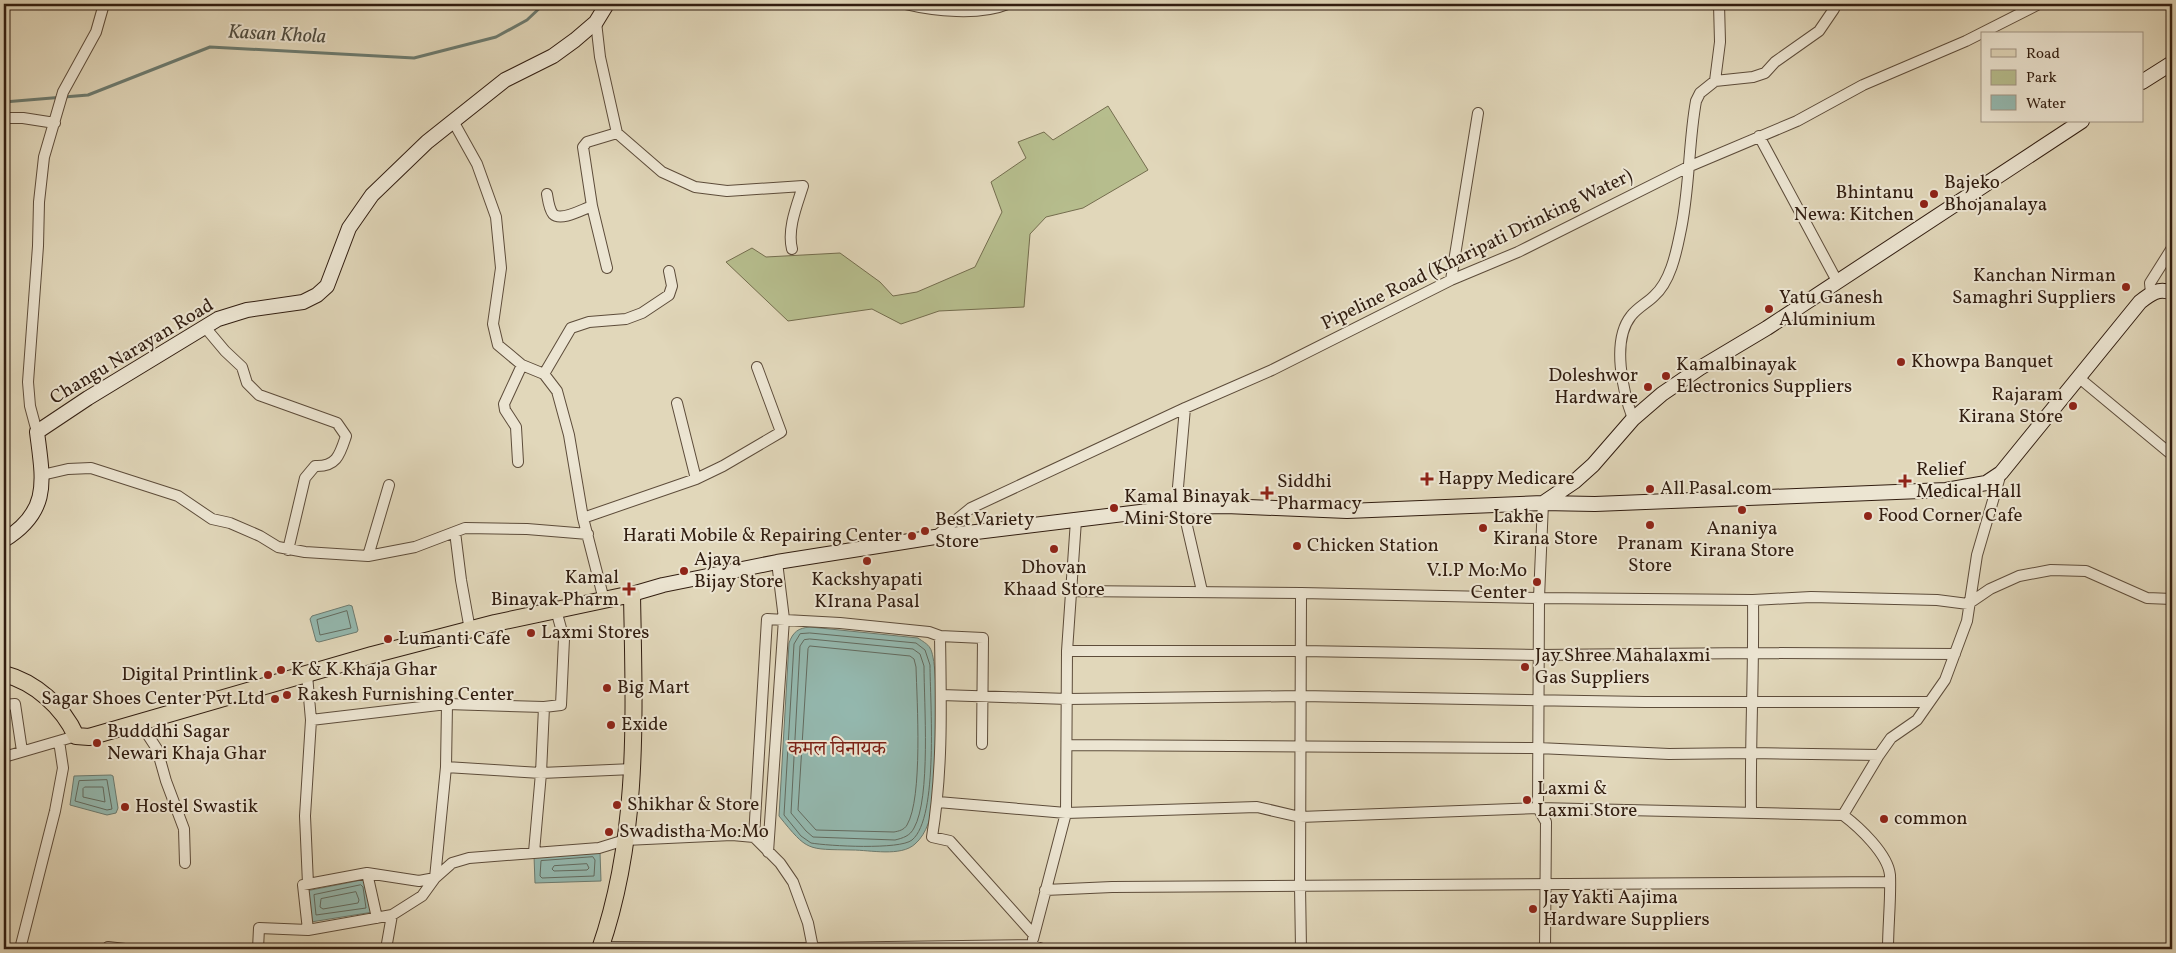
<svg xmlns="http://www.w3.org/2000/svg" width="2176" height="953" font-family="Vollkorn,'Noto Serif Devanagari',serif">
<rect width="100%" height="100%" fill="#e1d7ba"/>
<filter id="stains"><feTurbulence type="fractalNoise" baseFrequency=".004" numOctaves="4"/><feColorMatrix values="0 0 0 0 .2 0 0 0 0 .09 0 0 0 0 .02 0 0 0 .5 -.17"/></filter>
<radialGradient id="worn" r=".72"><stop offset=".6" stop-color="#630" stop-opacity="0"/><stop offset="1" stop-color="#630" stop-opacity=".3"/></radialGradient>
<path fill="#b6bd8d" stroke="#746d4e" d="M1108,106L1148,170L1083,208L1046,217L1030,234L1024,307L939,311L901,324L872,309L788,321L726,262L752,248L766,257L840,253L880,282L893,296L917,292L975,267L1002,212L991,182L1026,158L1018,142L1044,132L1053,140Z"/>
<path fill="#94b9b0" stroke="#6c7b70" d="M349,605L352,606L358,630L357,632L319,642L316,641L310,619L312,616Z
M810,627L918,638C922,641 928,644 930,648C940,663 936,777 934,799C932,814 927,834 915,844C901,857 870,850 852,850C807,849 808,852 779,816L789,643C793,632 798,628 810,627Z
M111,775L113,776L118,808L116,813L107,815L70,805L74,776Z
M600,852L601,881L535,883L534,856Z
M367,879L373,912L311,922L306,891Z"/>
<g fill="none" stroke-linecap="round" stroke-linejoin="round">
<path stroke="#626b60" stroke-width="1" d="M347,611L351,628L320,635L317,620Z
M810,633L916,643L925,650L930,665C930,700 939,818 912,840C900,850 828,846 811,843L801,836L784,815L794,644L800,634Z
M810,639L913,649L920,654L924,666C924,703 931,798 914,828C910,836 903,838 895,840L813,837L806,831L791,813L800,646L804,640Z
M810,646L910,656L914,659L916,667C917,701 923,798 907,825C904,830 899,831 894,832L816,830L798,810L808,649Z
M107,780L112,809L107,810L75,801L79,781Z
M85,787H103L105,802L83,797V789Z
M593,857L595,860L594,876L542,878L540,876L541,861Z
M587,864L589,868L587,870L554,871L552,869L554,866Z
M361,885L363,887L366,908L316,915L314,895Z
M356,892L359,900L358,903L323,909L320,907L321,899Z"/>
<path stroke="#6c7b70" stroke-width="3" d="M4,102L88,95L210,47L414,58L496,37L527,20L544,4"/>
<g stroke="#5d4c3a" stroke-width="12">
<path id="minor" d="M905,4C934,11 979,16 1008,4
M596,22L600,57L617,133L662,172L695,187L727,191L803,186C797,205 787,229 792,249
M1715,81L1753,77L1765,73L1775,62L1819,31L1834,9L1836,4
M4,118H23L55,123
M453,121L477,164L496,217L501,268L493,324L498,345L522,365L544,374L557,391L569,435L583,518L604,600
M1759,136L1837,281
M547,194C548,200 549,209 553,214C561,222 583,209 592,206
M607,268L592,206L583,147L587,142L617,133
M1451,280L1478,113
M2151,293L2150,283L2172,248
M204,326L225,351L242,367L247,383L259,395L337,423L346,436C340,454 337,467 315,466L305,478L288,550
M544,374L571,328L589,322L626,319L642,313L669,295L672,286L669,271
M2078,377L2172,455
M677,403L696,479
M1185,408L1178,487L1202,591
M1633,419C1623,392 1611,341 1631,316C1637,308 1647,303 1654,296C1670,282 1676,254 1680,234C1690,190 1688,145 1696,101L1700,93L1715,81L1720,42L1719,4
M37,432L30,406L28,382L38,246L39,202L44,157L63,92L96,32L104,4
M518,462L516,427L505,410L504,404L522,365
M42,475L68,469L91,468L178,496L212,519L230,523L260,536L278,547L305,552L368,556L415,547L465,528L527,529L588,534
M1543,503L1539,598L1538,808L1546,822L1545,949
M583,518L696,479L723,466L781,432L757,367
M455,532L461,580L470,630
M935,537L971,508L1185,408L1272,370L1451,280L1518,252L1688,167L1797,121L1863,85L1966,41L2039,4
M368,556L389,485
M1070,591L1301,593L1539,598L1753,600L1811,597L1937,600L1968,604L1990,589L2019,576L2051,570L2086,571L2147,598L2172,599
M940,636L983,638L982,744
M1067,651H1301L1538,655L1754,653L1955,654
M307,675L311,720L305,816L308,884
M941,695L1068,699L1301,696L1645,702H1928
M4,705L15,704L22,751
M311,720L447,704L544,707L561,705L564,639L556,610
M140,723L157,749L166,781L184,829L185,863
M1068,745L1538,748L1669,754L1750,753L1879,755
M4,757L76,736
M446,767L541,773L633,769
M938,802L1066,813L1257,807L1300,817L1538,808L1843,815C1859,827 1888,854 1890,875C1891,899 1888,925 1888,949
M1751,812C1750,741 1754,671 1753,600
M1843,815L1879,755L1891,738L1917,720L1945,680L1967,621L1977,555L2001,473
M754,837L767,619L840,623L929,632L940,636C941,703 943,770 932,837L950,841L1034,935
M534,852L541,773L544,707
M768,852L784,619L777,562
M367,873L377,918
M1045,890L1112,887L1889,882
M308,930L303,885L367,873L419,881L435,878L446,767L447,704
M1033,939L1066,813L1067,651L1076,520
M108,947L125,949
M601,947L813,948L1031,945L1042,949
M20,949L55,811L63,768L59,741
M258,949L259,928L308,930L392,915L422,896L435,878L452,863L469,858L599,848L625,840L732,835L754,837L780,863L793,882L808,923L813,948
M386,949L392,915
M1301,949L1300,886L1301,593"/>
</g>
<g stroke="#311d10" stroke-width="16">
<path id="secondary" d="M2142,82L2172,63
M1543,503L1595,504L1946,490L1986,483L2001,473L2140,302C2150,294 2159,287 2172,293
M4,540C51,511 43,480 37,432L88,398L218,319L247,310L303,302L317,295L327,286L349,228L372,195L427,142L505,80L553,56L575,40L596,22L607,4
M632,594L663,585L777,562L935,537L1181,507L1226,506L1347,511L1543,503L1574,482L1593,465L1633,419L1662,394L1700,368L1767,328L2082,121"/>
</g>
<g stroke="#311d10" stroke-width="18">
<path id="primary" d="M4,674C35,682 63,707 76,736L89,737L372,655L495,623L632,594C634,714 640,834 600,949"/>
</g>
<use href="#minor" stroke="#ece5d2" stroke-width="10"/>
<use href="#secondary" stroke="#ece5d2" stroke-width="14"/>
<use href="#primary" stroke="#e1d7ba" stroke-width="16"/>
</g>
<g fill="#8f2418" stroke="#ece5d2" stroke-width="2">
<circle cx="1934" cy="194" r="5"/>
<circle cx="1924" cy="204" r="5"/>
<circle cx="2126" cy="287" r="5"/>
<circle cx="1769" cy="309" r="5"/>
<circle cx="1901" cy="362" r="5"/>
<circle cx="1666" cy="376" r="5"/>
<circle cx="1648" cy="387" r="5"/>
<circle cx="2073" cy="406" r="5"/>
<path d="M1424.5 471.5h5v5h5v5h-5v5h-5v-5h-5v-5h5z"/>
<path d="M1902.5 473.5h5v5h5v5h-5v5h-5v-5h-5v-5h5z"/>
<circle cx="1650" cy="489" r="5"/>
<path d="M1264.5 485.5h5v5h5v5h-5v5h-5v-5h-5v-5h5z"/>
<circle cx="1114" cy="508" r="5"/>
<circle cx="1742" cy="510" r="5"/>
<circle cx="1868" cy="516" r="5"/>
<circle cx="1650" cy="525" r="5"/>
<circle cx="1483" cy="528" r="5"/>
<circle cx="925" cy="531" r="5"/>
<circle cx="912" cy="536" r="5"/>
<circle cx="1297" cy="546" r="5"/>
<circle cx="1054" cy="549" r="5"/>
<circle cx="867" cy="561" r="5"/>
<circle cx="684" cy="571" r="5"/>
<circle cx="1537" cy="582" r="5"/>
<path d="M626.5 581.5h5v5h5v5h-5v5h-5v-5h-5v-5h5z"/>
<circle cx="531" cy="633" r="5"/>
<circle cx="388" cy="639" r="5"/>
<circle cx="1525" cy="667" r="5"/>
<circle cx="281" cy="670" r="5"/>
<circle cx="268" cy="675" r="5"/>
<circle cx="607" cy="688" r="5"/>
<circle cx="287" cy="695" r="5"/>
<circle cx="275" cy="699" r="5"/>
<circle cx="611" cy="725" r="5"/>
<circle cx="97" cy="743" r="5"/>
<circle cx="1527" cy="800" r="5"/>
<circle cx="617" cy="805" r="5"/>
<circle cx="125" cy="807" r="5"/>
<circle cx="1884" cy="819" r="5"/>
<circle cx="609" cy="832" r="5"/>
<circle cx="1533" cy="909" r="5"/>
</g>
<g text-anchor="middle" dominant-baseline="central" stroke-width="4" stroke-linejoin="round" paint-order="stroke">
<g font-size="19" fill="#311d10" stroke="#ece5d2" text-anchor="start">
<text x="1944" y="183">Bajeko<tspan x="1944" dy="22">Bhojanalaya</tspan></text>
<text x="1914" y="193" text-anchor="end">Bhintanu<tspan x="1914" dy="22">Newa: Kitchen</tspan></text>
<text x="2116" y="276" text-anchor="end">Kanchan Nirman<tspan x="2116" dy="22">Samaghri Suppliers</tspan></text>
<text x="1779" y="298">Yatu Ganesh<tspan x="1779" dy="22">Aluminium</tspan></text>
<text x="1911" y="362">Khowpa Banquet</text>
<text x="1676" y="365">Kamalbinayak<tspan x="1676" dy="22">Electronics Suppliers</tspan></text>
<text x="1638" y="376" text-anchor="end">Doleshwor<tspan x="1638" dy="22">Hardware</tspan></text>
<text x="2063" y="395" text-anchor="end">Rajaram<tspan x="2063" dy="22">Kirana Store</tspan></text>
<text x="1916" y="470">Relief<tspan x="1916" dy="22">Medical Hall</tspan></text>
<text x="1438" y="479">Happy Medicare</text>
<text x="1277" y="482">Siddhi<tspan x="1277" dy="22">Pharmacy</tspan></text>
<text x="1660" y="489">All Pasal.com</text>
<text x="1124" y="497">Kamal Binayak<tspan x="1124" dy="22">Mini Store</tspan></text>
<text x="1878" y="516">Food Corner Cafe</text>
<text x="1493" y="517">Lakhe<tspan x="1493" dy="22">Kirana Store</tspan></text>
<text x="935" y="520">Best Variety<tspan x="935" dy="22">Store</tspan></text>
<text x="1742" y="529" text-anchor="middle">Ananiya<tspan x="1742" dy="22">Kirana Store</tspan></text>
<text x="902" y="536" text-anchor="end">Harati Mobile &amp; Repairing Center</text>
<text x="1650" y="544" text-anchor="middle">Pranam<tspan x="1650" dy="22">Store</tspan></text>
<text x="1307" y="546">Chicken Station</text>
<text x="694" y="560">Ajaya<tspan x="694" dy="22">Bijay Store</tspan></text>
<text x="1054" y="568" text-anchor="middle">Dhovan<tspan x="1054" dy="22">Khaad Store</tspan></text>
<text x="1527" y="571" text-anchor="end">V.I.P Mo:Mo<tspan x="1527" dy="22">Center</tspan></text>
<text x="619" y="578" text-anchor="end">Kamal<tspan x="619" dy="22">Binayak Pharm</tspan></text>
<text x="867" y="580" text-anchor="middle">Kackshyapati<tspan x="867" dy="22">KIrana Pasal</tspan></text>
<text x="541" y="633">Laxmi Stores</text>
<text x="398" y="639">Lumanti Cafe</text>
<text x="1535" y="656">Jay Shree Mahalaxmi<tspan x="1535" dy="22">Gas Suppliers</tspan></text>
<text x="291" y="670">K &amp; K Khaja Ghar</text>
<text x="258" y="675" text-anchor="end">Digital Printlink</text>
<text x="617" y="688">Big Mart</text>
<text x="297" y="695">Rakesh Furnishing Center</text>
<text x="265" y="699" text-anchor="end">Sagar Shoes Center Pvt.Ltd</text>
<text x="621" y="725">Exide</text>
<text x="107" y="732">Budddhi Sagar<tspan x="107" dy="22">Newari Khaja Ghar</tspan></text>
<text x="1537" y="789">Laxmi &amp;<tspan x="1537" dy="22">Laxmi Store</tspan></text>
<text x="627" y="805">Shikhar &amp; Store</text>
<text x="135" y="807">Hostel Swastik</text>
<text x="1894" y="819">common</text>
<text x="619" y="832">Swadistha Mo:Mo</text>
<text x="1543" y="898">Jay Yakti Aajima<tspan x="1543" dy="22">Hardware Suppliers</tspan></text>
</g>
<g font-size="19" fill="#311d10" stroke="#ece5d2">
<text transform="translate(1477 250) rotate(-26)">Pipeline Road (Kharipati Drinking Water)</text>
<text transform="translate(132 352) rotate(-31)">Changu Narayan Road</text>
</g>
<g font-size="20" font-style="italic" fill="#4f4c40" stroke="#ece5d2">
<text transform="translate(277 35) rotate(3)">Kasan Khola</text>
</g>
<g font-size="20" fill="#7a1f14" stroke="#ece5d2">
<text x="837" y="750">कमल विनायक</text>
</g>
</g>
<rect width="2176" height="953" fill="none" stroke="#e1d7ba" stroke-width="20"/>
<rect x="5" y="5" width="2166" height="943" fill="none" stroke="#311d10" stroke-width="2.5"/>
<rect x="10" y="10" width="2156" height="933" fill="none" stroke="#311d10"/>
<rect x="1981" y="32" width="162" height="90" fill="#ece5d2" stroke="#a19584"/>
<rect x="1991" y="49" width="25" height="8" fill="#e1d7ba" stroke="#a19584"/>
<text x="2026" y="58" font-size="15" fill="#311d10">Road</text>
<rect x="1991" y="70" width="25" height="15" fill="#b6bd8d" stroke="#a19584"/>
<text x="2026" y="82" font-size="15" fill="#311d10">Park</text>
<rect x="1991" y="95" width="25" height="15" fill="#94b9b0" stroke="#a19584"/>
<text x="2026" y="108" font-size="15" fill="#311d10">Water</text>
<rect width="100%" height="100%" filter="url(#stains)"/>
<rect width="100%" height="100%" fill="url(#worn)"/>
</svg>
